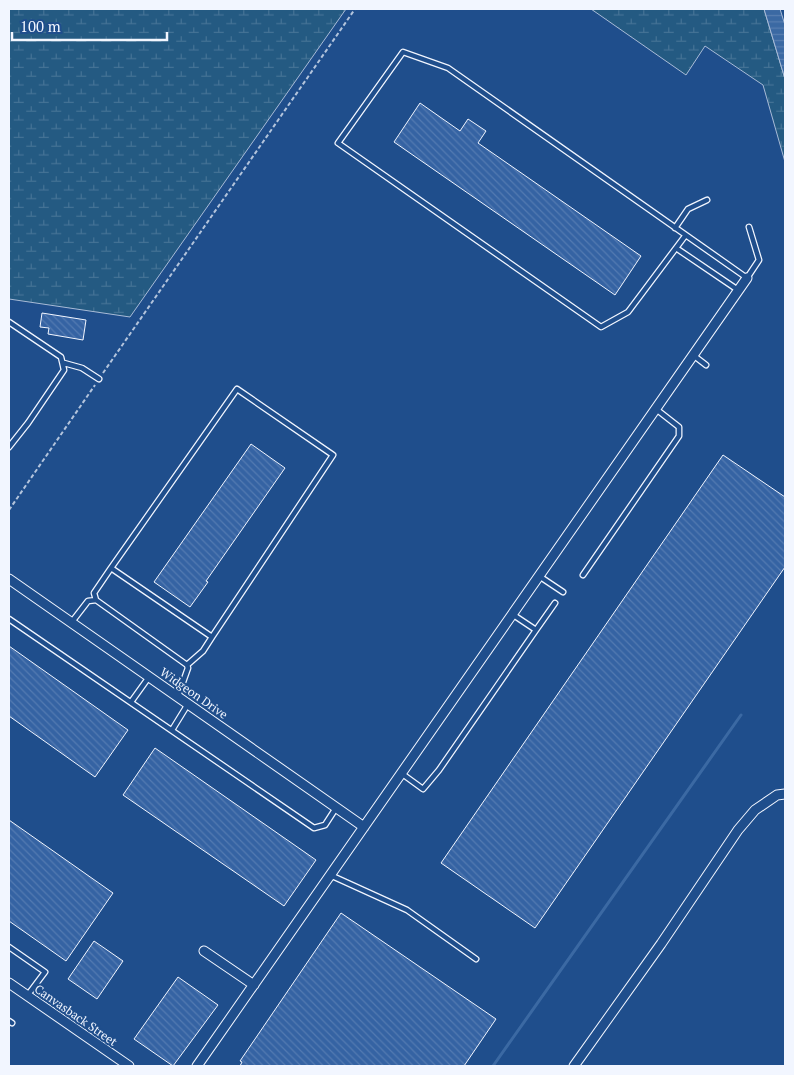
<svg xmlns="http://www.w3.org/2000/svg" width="794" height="1075" font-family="'PT Serif',serif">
<defs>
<pattern id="wetland-marsh" width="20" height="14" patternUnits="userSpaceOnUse" patternTransform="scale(1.25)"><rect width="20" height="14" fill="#245a82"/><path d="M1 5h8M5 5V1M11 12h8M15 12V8" fill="none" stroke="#447295"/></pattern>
<pattern id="water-rules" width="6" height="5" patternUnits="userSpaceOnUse" patternTransform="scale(1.25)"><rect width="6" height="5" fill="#3b69a3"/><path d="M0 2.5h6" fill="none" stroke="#587fb1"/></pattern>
<pattern id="building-back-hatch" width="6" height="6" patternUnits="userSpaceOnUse" patternTransform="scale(1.25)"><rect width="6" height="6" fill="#3563a3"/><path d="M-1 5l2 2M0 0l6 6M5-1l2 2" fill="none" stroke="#537ab1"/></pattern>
</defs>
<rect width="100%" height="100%" fill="#1f4e8c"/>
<path fill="url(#wetland-marsh)" stroke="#a8bbd7" d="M9,9H346L130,317L9,299Z
M591,9H764L785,79V162L763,85L705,46L686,75Z"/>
<path fill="url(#water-rules)" stroke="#a8bbd7" d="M764,9H780L785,25V79Z"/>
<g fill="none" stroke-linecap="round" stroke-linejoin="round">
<path stroke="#3b69a3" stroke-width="3" d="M493,1066L741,715"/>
</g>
<path fill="url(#building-back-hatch)" stroke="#f2f6ff" d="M420,103L460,131L468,119L486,131L478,143L641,256L615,295L394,142Z
M42,313L86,320L83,340L48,334L49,328L40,327Z
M251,444L285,468L206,581L208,582L190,607L154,582Z
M723,455L785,497V567L535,928L441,863Z
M9,646L128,730L95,777L9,716Z
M155,748L316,860L284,906L123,795Z
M9,820L113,893L66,961L9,921Z
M341,913L496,1019L464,1066H240L242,1062L240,1061Z
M94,941L123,961L97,999L68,979Z
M178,977L218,1005L173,1066L134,1039Z"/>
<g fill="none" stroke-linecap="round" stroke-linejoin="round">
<g stroke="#f2f6ff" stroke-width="7">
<path id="lane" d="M675,228L688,209L707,200
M685,236L628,312L601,327L338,143L403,52L448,68L747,278L759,260L749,227
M676,248L738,290
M9,322L61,357L64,370L28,423L9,447
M693,355L706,365
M64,363L82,368L99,379
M111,568L237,389L333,455L212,637
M583,575L679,436V427L656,409
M539,576L563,592
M96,600L94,593L111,568L212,637L203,651L187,665
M9,619L314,828L325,825L336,808
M71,623L88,601L96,600L187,665L188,668L178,696
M536,630L555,603
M131,702L149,677
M172,730L188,704
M401,773L423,789L439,770L536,630L512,614
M330,875L407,910L476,959
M9,947L45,972L27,996
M9,1021L12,1023"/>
</g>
<g stroke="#f2f6ff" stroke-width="11">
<path id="street" d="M9,579L364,827
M204,951L254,985
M9,983L129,1066
M197,1066L747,278
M574,1066L661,944L738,830L755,810L777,795L785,794"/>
</g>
<path stroke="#b3c4dc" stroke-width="2" stroke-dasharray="4 2.5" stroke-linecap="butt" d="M103,373L355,9
M9,510L95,385"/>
<use href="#lane" stroke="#1f4e8c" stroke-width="4.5"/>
<use href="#street" stroke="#1f4e8c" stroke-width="9"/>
</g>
<g text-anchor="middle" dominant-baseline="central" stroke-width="4" stroke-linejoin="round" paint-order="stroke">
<g font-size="12" fill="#f2f6ff" stroke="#1f4e8c">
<text transform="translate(194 693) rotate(35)">Widgeon Drive</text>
<text transform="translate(76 1015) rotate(35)">Canvasback Street</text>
</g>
</g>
<rect width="794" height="1075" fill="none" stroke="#f2f6ff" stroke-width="20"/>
<path d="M12 32v8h155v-8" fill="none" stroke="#f2f6ff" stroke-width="2.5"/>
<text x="20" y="32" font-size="15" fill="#f2f6ff" stroke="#1f4e8c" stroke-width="4" paint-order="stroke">100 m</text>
</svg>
